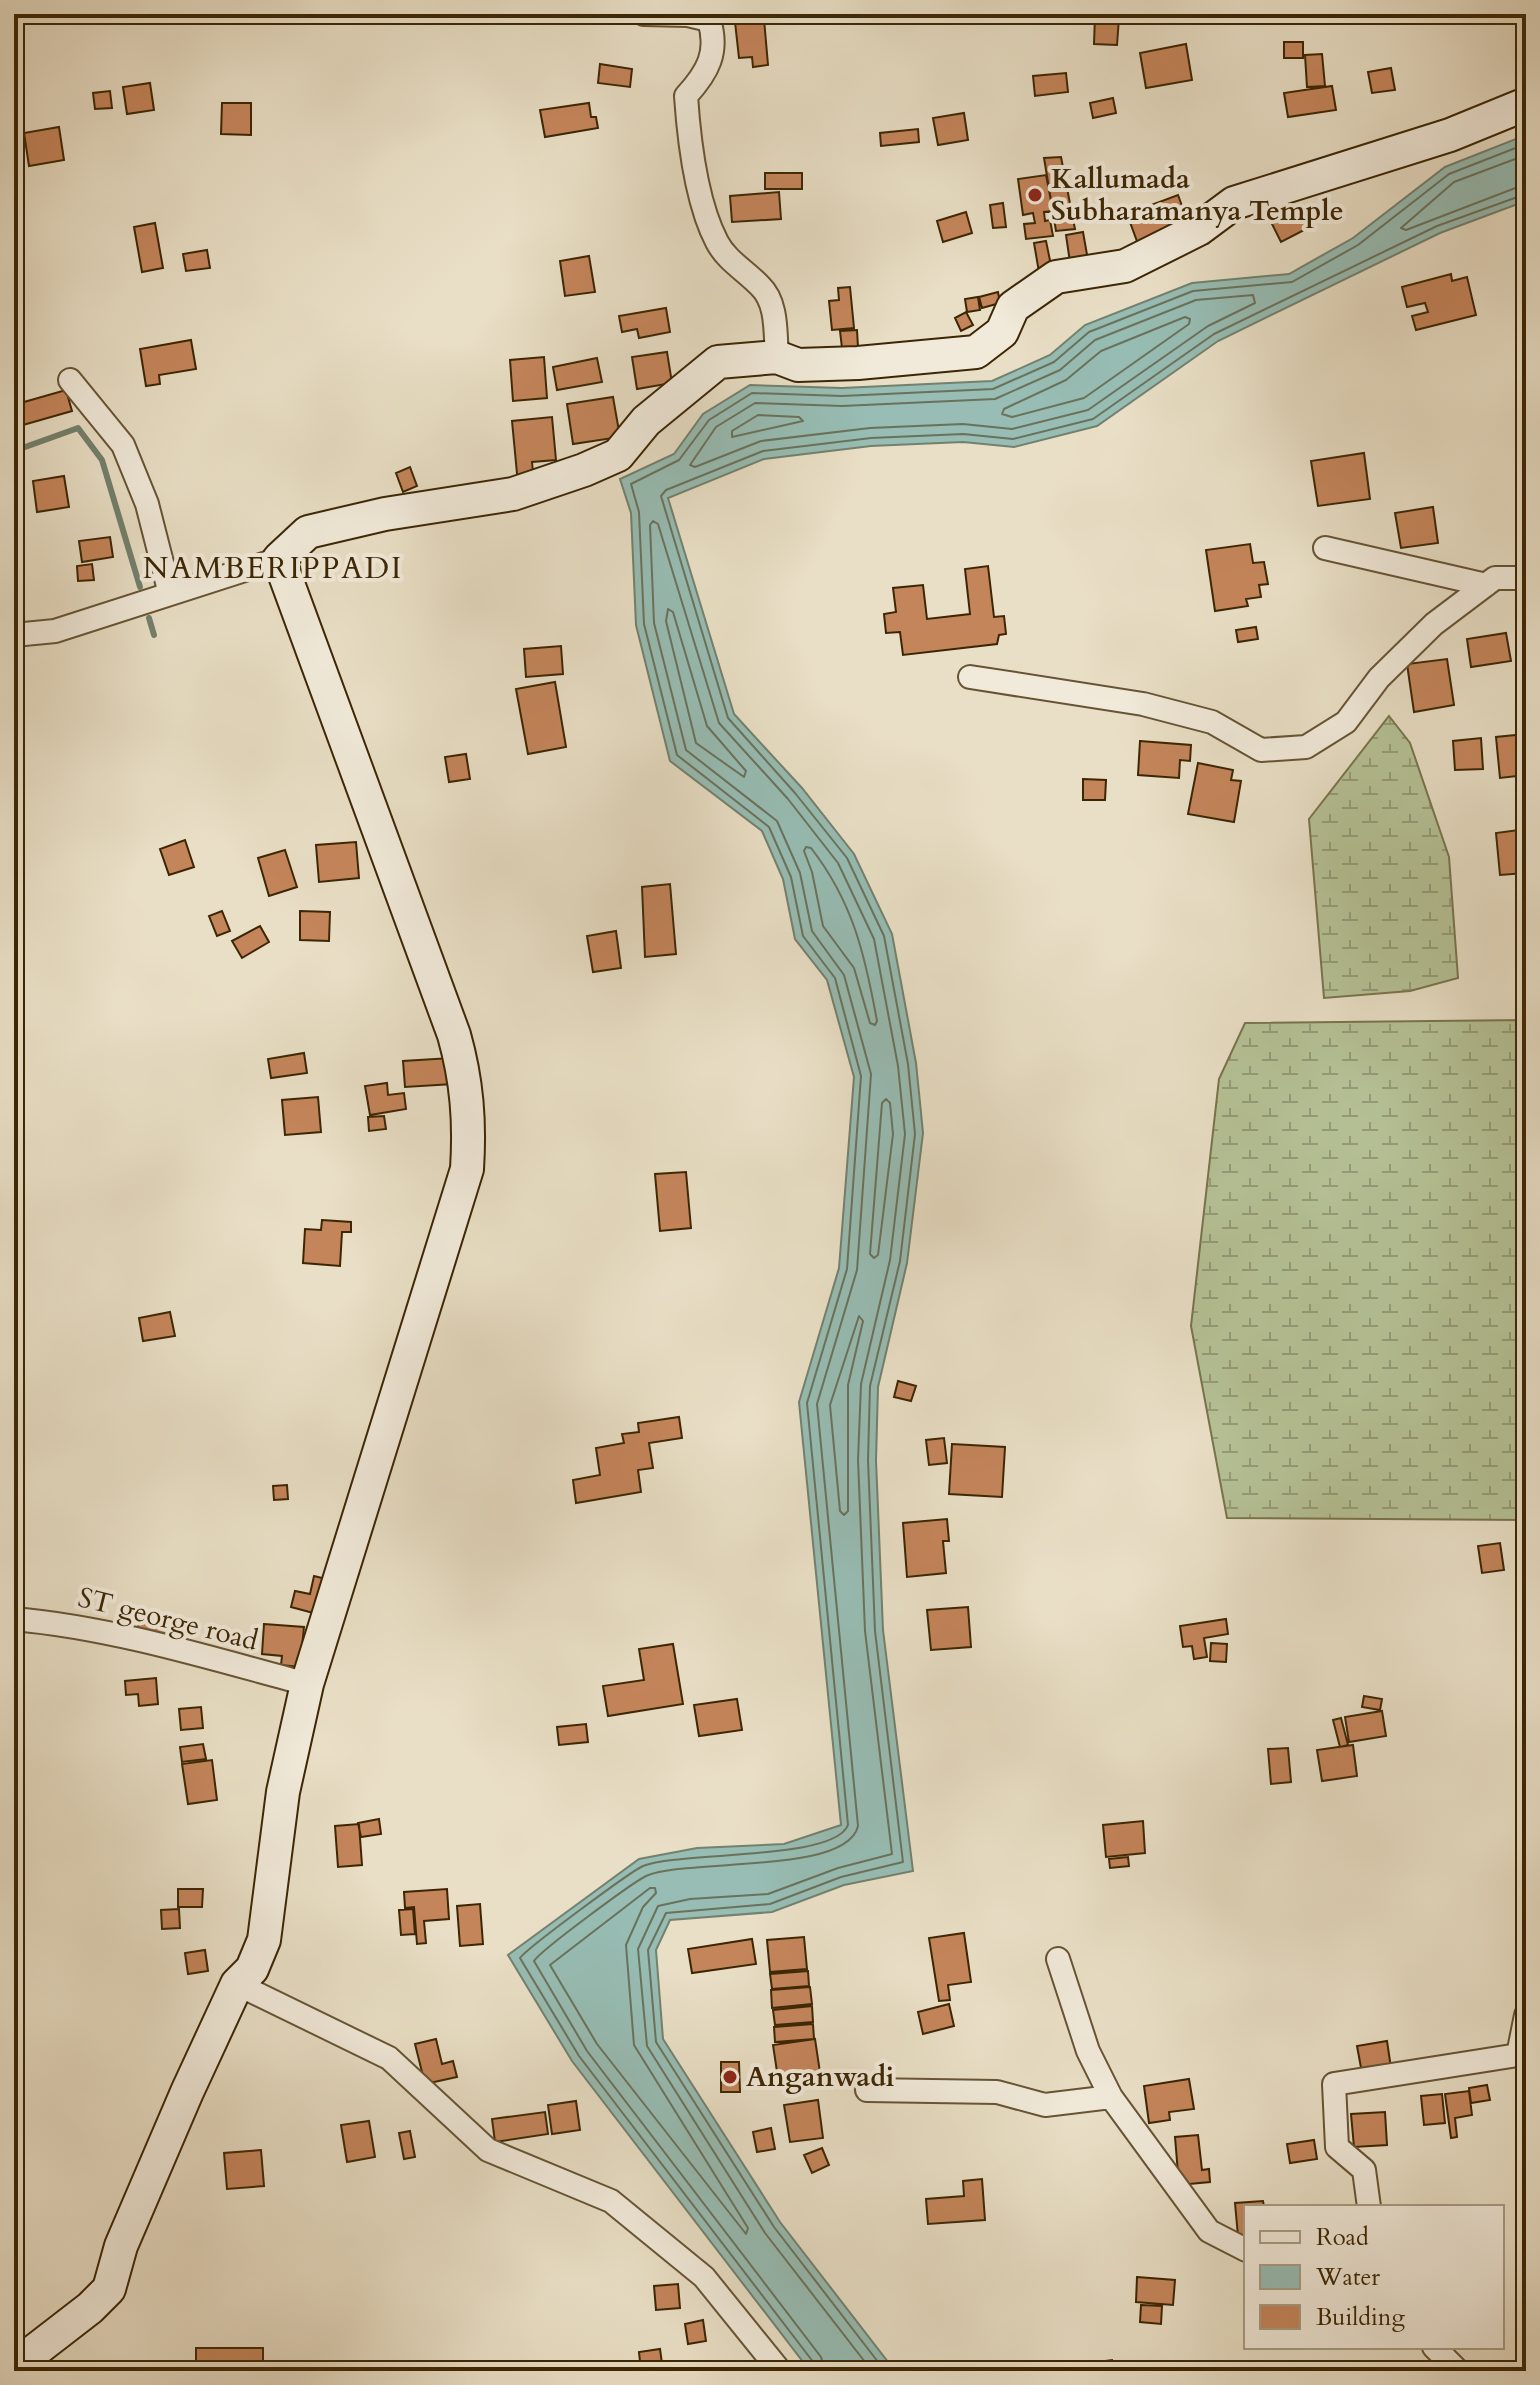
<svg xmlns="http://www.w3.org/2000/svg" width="1540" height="2385" font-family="Cardo,serif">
<defs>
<pattern id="wetland-marsh" width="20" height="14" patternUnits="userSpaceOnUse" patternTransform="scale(2)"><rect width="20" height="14" fill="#b5c296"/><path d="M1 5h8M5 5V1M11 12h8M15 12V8" fill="none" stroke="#949d78"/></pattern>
</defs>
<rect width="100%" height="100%" fill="#e9dfc6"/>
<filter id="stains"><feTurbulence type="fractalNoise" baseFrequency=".0025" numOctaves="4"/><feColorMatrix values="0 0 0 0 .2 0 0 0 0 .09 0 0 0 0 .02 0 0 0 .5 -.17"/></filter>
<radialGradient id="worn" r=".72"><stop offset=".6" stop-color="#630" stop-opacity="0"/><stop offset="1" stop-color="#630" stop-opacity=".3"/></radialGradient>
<path fill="url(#wetland-marsh)" stroke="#78744d" stroke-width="2" d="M1389,716L1410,743L1449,857L1458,978L1410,991L1324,998L1309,819Z
M1526,1020V1520L1227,1518L1191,1326L1219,1079L1245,1023Z"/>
<path fill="#97bdb4" stroke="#73816e" stroke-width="2" d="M1526,135V201L1440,233L1218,341L1097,426L1014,447L963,442L871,446L764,459L668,498L734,714L802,788L854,854L892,934L916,1063L923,1133L907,1263L878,1387L876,1460L883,1630L913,1871L844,1885L772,1912L670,1920L656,1950L663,2039L780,2222L895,2371H810L572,2061L508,1955L639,1859L697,1848L784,1844L841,1825L799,1402L839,1268L854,1077L827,980L795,939L783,879L762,831L670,761L636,625L631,513L620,479L674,454L703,414L750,385L842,388L992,381L1050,355L1085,325L1192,283L1289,274L1353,238L1445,167Z"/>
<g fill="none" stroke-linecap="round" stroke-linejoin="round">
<path stroke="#6a725c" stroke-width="2" d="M1526,155L1454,182L1401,228L1406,230L1526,184
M1253,295L1255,303L1208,326L1088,410L1012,429L963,424L870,428L761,441L695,467L690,465L716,427L755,403L842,406L995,399L1060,370L1095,340L1196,300Z
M1185,317L1190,319L1189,324L1084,398L1012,417L1002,414L1004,409L1066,380L1101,351Z
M758,415L799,417L803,421L732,437V431Z
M668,609L673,612L707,726L746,771L744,777L696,743L666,621Z
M806,847L811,848C853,902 865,955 877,1021L875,1025L870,1023L854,968L823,926L812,872L804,851Z
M886,1099L890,1103L893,1134L878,1255L874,1258L870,1254L882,1103Z
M859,1316L863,1321L848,1385V1511L844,1515L840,1511L830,1405Z
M650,1888H655L656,1893L643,1907L626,1945L634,2045L748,2228L746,2234L597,2044L550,1965Z
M815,2371L814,2363L579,2056L520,1958C527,1948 630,1872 643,1866C681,1851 834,1861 848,1825L807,1403L847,1269L861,1076L835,978L803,936L791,877L769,827L677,755L644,624L639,512L631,484L679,460L709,420L752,393L842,396L993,389L1054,362L1089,332L1193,291L1292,282L1358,245L1449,174L1526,144
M825,2371L821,2357L587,2051L534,1961C541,1950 632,1883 646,1876C686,1858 847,1875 858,1826L817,1404L857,1270L871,1074L844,975L812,931L800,873L777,821L686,750L654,623L650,525L653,521L658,524L719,723L788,799L838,863L874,939L898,1066L905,1134L890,1260L861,1384L858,1460L865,1631L892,1854L838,1868L768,1894L690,1899L658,1906L638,1949L647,2046L765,2233L872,2371
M885,2371L774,2227L656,2042L648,1950L666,1913L770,1904L841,1877L903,1862L875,1631L868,1460L870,1386L900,1261L915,1134L908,1064L884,936L847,858L795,793L728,718L661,496L666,490L763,451L871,438L963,434L1013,439L1093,419L1214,334L1437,226L1526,194"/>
<path stroke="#73816e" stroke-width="6" d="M14,451L78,428L102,460L140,587
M149,618L154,635"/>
</g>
<path fill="#c5855b" stroke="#3c2604" stroke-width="2" d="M1095,16L1119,18L1117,45L1094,44Z
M764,19L768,65L753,67L752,57L739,58L735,22Z
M1284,42H1303V58H1284Z
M1186,44L1192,80L1146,88L1140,53Z
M1322,54L1325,86L1307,87L1305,55Z
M600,64L632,69L630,87L598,83Z
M1391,68L1395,90L1372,93L1368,72Z
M1066,73L1068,92L1035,96L1033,76Z
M150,83L154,110L127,114L123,87Z
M1332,86L1336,110L1288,117L1284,93Z
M110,91L112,108L95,109L93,93Z
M1113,98L1116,113L1093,118L1090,103Z
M222,103H251V135L221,134Z
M589,103L591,117H596L598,128L545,137L540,110Z
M964,113L968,140L938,145L933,118Z
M59,127L64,160L29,166L24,133Z
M918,129L919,142L881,146L880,133Z
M1061,157L1075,229L1056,231L1044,158Z
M765,173H802V189H765Z
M1046,175L1053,211L1044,212L1045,221L1050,220L1053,236L1026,239L1024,224L1035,223L1033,213L1023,215L1018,179Z
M779,192L781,219L732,222L730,196Z
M1178,195L1189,225L1138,244L1127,214Z
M1003,203L1006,227L993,228L990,205Z
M1298,210L1308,228L1281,242L1272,224Z
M966,212L972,233L943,242L937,221Z
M155,223L163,268L142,272L134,227Z
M1083,232L1089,266L1071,269L1066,235Z
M1046,241L1053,275L1040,278L1034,243Z
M207,250L210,268L186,271L183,254Z
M589,256L595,292L565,296L560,261Z
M1451,274L1452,281L1467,277L1476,315L1416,330L1412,316L1428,312L1425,303L1407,307L1402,287Z
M850,287L854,328L832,330L829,301L839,300L838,288Z
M998,292L1000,303L982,308L979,297Z
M978,297L980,310L967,312L965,299Z
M666,308L670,332L639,338L637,329L622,332L619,316Z
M966,312L973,325L961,331L955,318Z
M857,330L858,347L842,348L840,331Z
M191,340L196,369L159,375L160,384L146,386L140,349Z
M667,352L672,383L637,389L632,357Z
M544,357L547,398L513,401L510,360Z
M597,358L602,382L557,390L553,367Z
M66,390L72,411L23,425L17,404Z
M613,397L620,437L573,444L567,404Z
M552,417L556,460L532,462L534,483L518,484L512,421Z
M1364,453L1370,499L1318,506L1311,461Z
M410,467L417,486L403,492L396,473Z
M64,476L69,507L37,512L33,481Z
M1526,502V551H1520L1516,503Z
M1433,507L1438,543L1401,548L1395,513Z
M110,537L113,557L82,562L79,541Z
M1250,544L1253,563L1264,562L1268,584L1259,585L1261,597L1246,599L1248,606L1215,611L1206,550Z
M92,564L94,580L78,581L77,566Z
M988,566L994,617L1004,616L1006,634L999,635L997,644L903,655L900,632L886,633L884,614L896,612L893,588L923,585L927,619L970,614L965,569Z
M1256,627L1258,639L1238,642L1236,630Z
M1506,633L1511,661L1471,667L1467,639Z
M561,646L563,674L526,677L524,649Z
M1447,659L1454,705L1414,712L1407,664Z
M555,682L566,747L528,754L516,689Z
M1526,734V775L1500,778L1496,737Z
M1481,738L1483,769L1455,770L1453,741Z
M1140,741L1191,745L1190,761L1180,760L1179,778L1138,775Z
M466,754L470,779L449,782L445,757Z
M1198,763L1233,770L1231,780L1241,781L1234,822L1188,814Z
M1083,779L1106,780L1105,800H1083Z
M1526,829V873L1500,875L1496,833Z
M185,840L194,867L169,875L160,849Z
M356,842L359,878L319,882L316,845Z
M285,850L297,887L269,896L258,858Z
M670,884L676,954L645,957L642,887Z
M222,911L230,931L217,936L209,916Z
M300,911L330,912L329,941L300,940Z
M260,926L269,942L242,958L232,941Z
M616,931L621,968L593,972L587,936Z
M304,1053L307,1073L271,1078L268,1059Z
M451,1058L453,1084L405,1087L403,1061Z
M387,1083L388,1095L404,1093L406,1109L370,1115L365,1086Z
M318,1097L321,1132L285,1135L282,1100Z
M384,1116L386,1129L369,1131L368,1117Z
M686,1172L691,1228L660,1231L655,1174Z
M322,1220L351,1222V1232H342L340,1266L303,1263L305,1229L321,1230Z
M170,1312L175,1336L143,1341L139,1318Z
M898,1381L916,1386L911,1401L894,1397Z
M679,1417L682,1438L649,1443L653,1468L638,1470L641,1492L576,1503L573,1480L600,1475L596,1448L624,1443L622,1434L639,1432L638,1423Z
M944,1438L947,1463L929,1465L926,1440Z
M952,1444L1005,1447L1002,1497L949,1494Z
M287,1485L288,1499L274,1500L273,1486Z
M947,1519L949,1541H943L946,1573L907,1577L903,1523Z
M1500,1543L1504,1570L1482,1573L1478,1546Z
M314,1576L326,1579L317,1614L291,1607L295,1591L310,1594Z
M968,1607L971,1647L931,1650L927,1610Z
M142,1610L173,1618L168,1638L137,1631Z
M1226,1619L1228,1634L1204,1638L1207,1657L1194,1659L1192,1646L1183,1647L1180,1626Z
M264,1624L304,1627L300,1667L281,1665L282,1656L262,1654Z
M1211,1643L1227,1644L1226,1662L1210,1661Z
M673,1644L683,1704L608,1716L603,1686L644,1680L639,1649Z
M156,1678L158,1704L139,1706L138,1694L126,1695L125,1681Z
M1364,1696L1382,1699L1380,1710L1362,1707Z
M737,1699L742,1730L699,1736L694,1705Z
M201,1707L203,1728L181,1730L179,1709Z
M1382,1711L1386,1736L1349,1742L1345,1717Z
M1341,1718L1348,1745L1340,1747L1333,1720Z
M586,1724L588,1742L559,1745L557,1727Z
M203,1744L206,1759L182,1762L180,1747Z
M1353,1745L1357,1776L1322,1781L1317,1750Z
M1288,1748L1291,1782L1271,1784L1268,1749Z
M212,1760L217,1800L188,1804L182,1764Z
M379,1819L381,1834L361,1837L358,1823Z
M1143,1821L1145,1853L1106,1857L1103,1825Z
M359,1824L362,1865L338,1867L335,1826Z
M1128,1857L1129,1866L1110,1868L1109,1859Z
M178,1889H203L202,1907H178Z
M447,1889L449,1919L424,1921L426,1943L417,1944L414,1907L405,1908L404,1892Z
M480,1904L483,1944L460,1946L457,1906Z
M179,1909L180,1928L162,1929L161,1910Z
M413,1909L415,1934L401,1935L399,1910Z
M964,1933L971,1982L948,1985L950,2000L939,2001L929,1938Z
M804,1937L807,1969L770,1972L767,1940Z
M752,1939L756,1964L692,1973L688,1949Z
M205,1950L208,1971L188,1974L185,1953Z
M808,1971L809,1986L772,1989L770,1974Z
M810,1987L812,2004L772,2008L771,1990Z
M949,2004L954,2026L923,2034L918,2012Z
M812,2006L813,2022L775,2025L773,2010Z
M813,2024L814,2039L775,2042L774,2027Z
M436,2039L442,2064L453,2061L457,2077L425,2084L415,2044Z
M815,2039L821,2079L779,2085L773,2045Z
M1387,2041L1391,2068L1362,2073L1357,2046Z
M721,2062H739L740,2092H721Z
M1189,2079L1194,2109L1169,2112L1170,2120L1149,2123L1144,2086Z
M1487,2085L1490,2100L1471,2103L1469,2088Z
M1469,2091L1472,2115L1455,2118L1457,2137L1451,2138L1445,2094Z
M1442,2094L1445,2123L1424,2125L1421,2096Z
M818,2100L823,2138L790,2142L784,2105Z
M576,2101L580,2130L552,2134L548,2105Z
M545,2112L548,2134L495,2142L492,2119Z
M1385,2112L1387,2145L1354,2147L1351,2114Z
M369,2121L375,2157L347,2162L341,2125Z
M771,2128L775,2149L757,2152L753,2132Z
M410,2131L415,2157L404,2159L399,2133Z
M1198,2135L1202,2170L1209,2169L1210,2182L1179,2185L1175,2137Z
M1314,2140L1317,2159L1290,2163L1287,2144Z
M822,2148L829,2165L812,2173L804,2155Z
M261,2150L264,2186L227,2189L224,2153Z
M982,2179L985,2220L928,2224L926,2199L964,2196L963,2181Z
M1263,2201L1264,2207H1246V2236H1238L1235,2203Z
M1137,2277L1175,2280L1173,2305L1136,2302Z
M678,2284L680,2308L656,2310L654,2286Z
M1141,2305L1162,2306L1161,2324L1140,2322Z
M703,2320L706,2341L688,2344L685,2324Z
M196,2348H263V2368L209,2371V2365H196Z
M660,2349L663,2371H641L639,2352Z
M1112,2360L1113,2371H1082L1081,2364Z"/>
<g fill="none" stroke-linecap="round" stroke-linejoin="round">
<g stroke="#675434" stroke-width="26">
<path id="minor" d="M644,14L688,15L709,20C719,52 708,72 686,96C689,140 696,202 717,242C727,261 746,271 760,286C778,303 775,334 777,357
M70,380L123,445L147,504L170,594
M1325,548L1486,585
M14,635L55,631L279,559
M970,677L1143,704L1212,722L1261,750L1306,747L1346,722L1379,678L1434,624L1495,578H1526
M14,1619C114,1628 210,1658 307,1684
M1058,1959L1088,2051L1111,2097L1209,2231L1246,2250
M237,1984L389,2058L488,2150L611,2201L704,2277L780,2371
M867,2090L997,2092L1045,2105L1111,2097
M1369,2207L1364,2170L1337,2147L1334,2084L1518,2055L1526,2015
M1434,2347L1458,2371"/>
</g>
<g stroke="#3c2604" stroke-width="36">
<path id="secondary" d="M19,2371L24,2359L90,2308L109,2289L121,2246L187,2092L237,1984L252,1969L264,1940L283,1792L307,1684L467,1169C470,1122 467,1081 454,1035L279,559L308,532L385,514L513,494L584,470L618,455L646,421L718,362L777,357L798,365L858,363L976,352L1002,332L1013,307L1056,277L1125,266L1199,229L1234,203L1450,135L1526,104"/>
</g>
<use href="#minor" stroke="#f1eada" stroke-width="22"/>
<use href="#secondary" stroke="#f1eada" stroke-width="32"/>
</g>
<g fill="#8f2418" stroke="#f1eada" stroke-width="3">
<circle cx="1035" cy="195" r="8"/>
<circle cx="730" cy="2077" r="8"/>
</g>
<g text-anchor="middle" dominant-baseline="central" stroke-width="8" stroke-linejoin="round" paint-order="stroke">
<g font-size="28" font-weight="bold" fill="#3c2604" stroke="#f1eada" text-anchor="start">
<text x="1051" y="179">Kallumada<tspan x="1051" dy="32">Subharamanya Temple</tspan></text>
<text x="746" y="2077">Anganwadi</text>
</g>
<g font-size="28" fill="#3c2604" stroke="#f1eada">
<text transform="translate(168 1619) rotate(14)">ST george road</text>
</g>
<g font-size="30" letter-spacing="2" fill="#3c2604" stroke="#f1eada">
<text x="273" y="568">NAMBERIPPADI</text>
</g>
</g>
<rect width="1540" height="2385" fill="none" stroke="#e9dfc6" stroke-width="48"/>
<rect x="16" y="16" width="1508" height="2353" fill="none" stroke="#3c2604" stroke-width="4"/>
<rect x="24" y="24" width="1492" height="2337" fill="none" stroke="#3c2604" stroke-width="2"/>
<rect x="1244" y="2205" width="260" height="144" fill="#f1eada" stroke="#a99c84" stroke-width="2"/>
<rect x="1260" y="2231" width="40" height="12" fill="#f1eada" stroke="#a99c84" stroke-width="2"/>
<text x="1316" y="2245" font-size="24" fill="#3c2604">Road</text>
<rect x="1260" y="2265" width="40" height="24" fill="#97bdb4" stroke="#a99c84" stroke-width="2"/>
<text x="1316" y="2285" font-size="24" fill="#3c2604">Water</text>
<rect x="1260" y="2305" width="40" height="24" fill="#c5855b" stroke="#a99c84" stroke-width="2"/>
<text x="1316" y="2325" font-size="24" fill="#3c2604">Building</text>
<rect width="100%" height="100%" filter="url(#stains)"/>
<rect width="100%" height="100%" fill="url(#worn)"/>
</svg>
